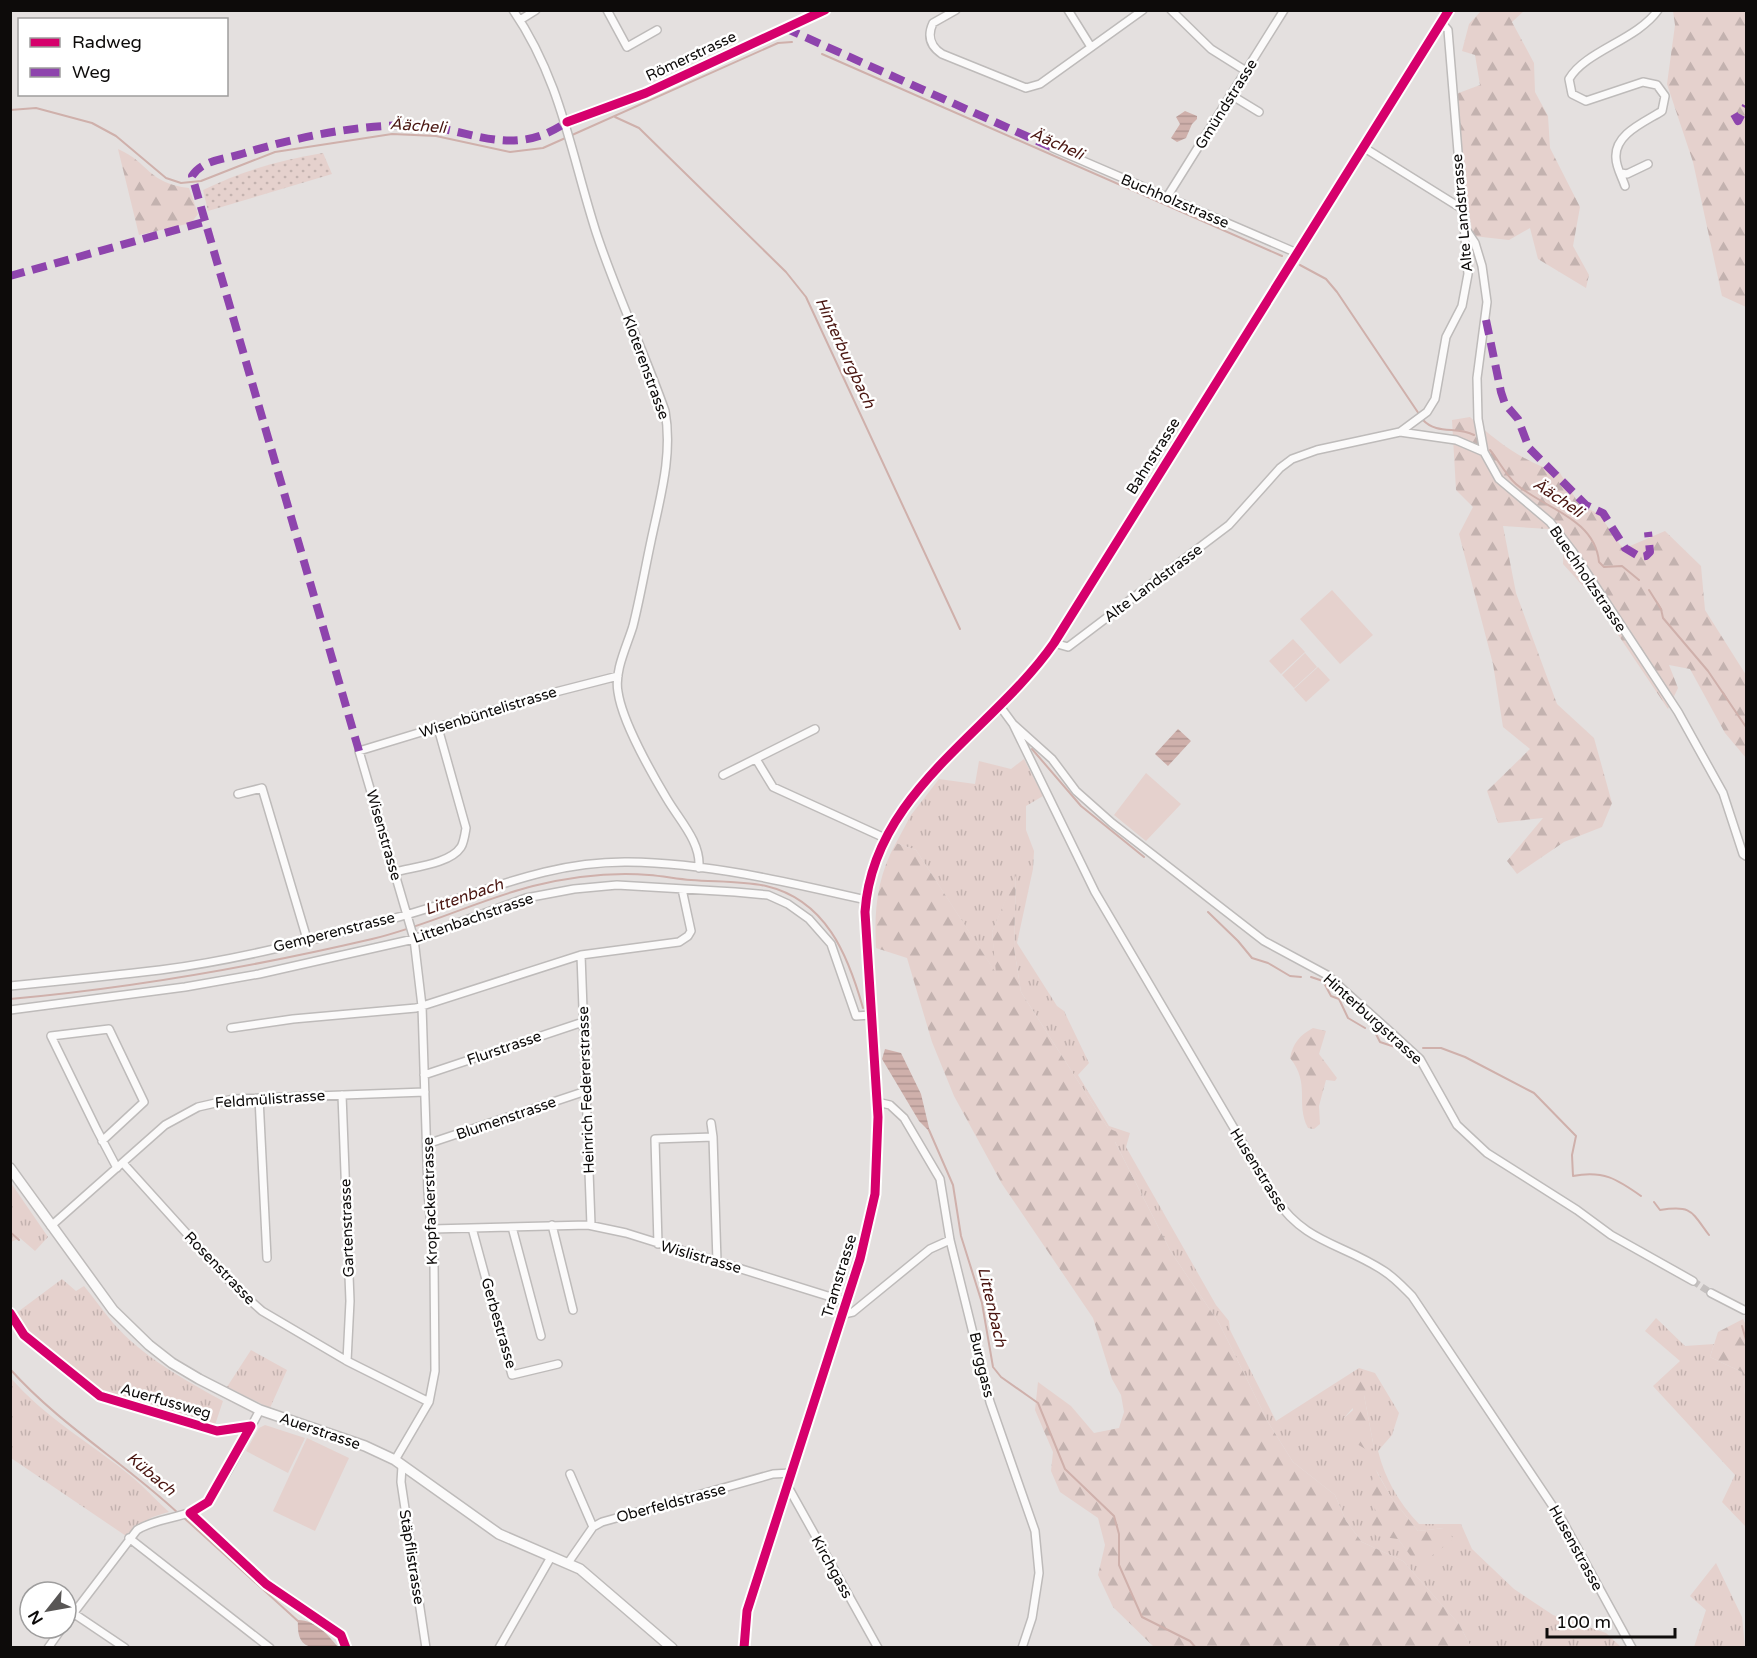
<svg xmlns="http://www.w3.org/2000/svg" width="1757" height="1658" font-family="'Varela Round',sans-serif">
<defs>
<pattern id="grass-tufts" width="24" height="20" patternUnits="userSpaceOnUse" patternTransform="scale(1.5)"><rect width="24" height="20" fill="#e5d1cd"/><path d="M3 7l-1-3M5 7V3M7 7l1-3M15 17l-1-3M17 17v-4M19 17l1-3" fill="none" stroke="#c3b2af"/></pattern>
<pattern id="forest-firs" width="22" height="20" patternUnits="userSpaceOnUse" patternTransform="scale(1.5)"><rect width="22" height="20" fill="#e5d1cd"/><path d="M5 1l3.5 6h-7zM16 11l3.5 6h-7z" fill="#c3b2af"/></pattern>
<pattern id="park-dots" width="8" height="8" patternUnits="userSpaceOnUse" patternTransform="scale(1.5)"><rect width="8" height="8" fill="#e5d1cd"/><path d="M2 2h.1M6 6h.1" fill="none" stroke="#c3b2af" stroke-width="1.8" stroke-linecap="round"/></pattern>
<pattern id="water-rules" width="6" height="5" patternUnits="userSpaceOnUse" patternTransform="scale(1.5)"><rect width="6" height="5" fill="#cfb0ab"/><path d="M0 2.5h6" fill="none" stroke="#b19692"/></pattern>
</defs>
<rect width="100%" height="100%" fill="#e4e0df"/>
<path fill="url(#grass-tufts)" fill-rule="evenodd" d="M1024,759L1043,796L1026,806V830L1034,851L1033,869L1017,943L1057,1006L1064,1011L1089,1063L1078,1075L1109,1126L1130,1133L1126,1147L1216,1305L1229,1321L1230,1330L1276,1421L1359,1368L1375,1373L1399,1413L1392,1435L1378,1451C1385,1479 1399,1503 1419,1524H1461L1472,1549L1514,1589L1553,1615L1606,1633L1621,1647H1471L1459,1624L1403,1561L1362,1542L1346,1521L1335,1495L1293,1462L1268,1422L1219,1323L1171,1252L1108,1128L1021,992L1014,948L1016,877L992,932L997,975L916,850L896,843L911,815L939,779L975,784L979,761L1011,769ZM1364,1395L1374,1448L1344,1418ZM1376,1470L1391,1497L1418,1531L1444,1528L1418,1565L1398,1539Z
M11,1183L48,1237L35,1251L20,1238L11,1242Z
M62,1279L76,1291L84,1286C94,1298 103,1311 113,1323C142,1356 184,1380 223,1401L215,1425L103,1392L27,1333L15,1314Z
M1656,1318L1685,1346L1714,1344L1710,1357L1742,1372L1746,1402V1527L1722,1502L1735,1475L1653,1386L1680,1361L1645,1331Z
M251,1350L287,1370L270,1408L227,1387Z
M10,1377C45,1418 91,1443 132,1477C145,1488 157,1501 169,1512C150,1517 140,1521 129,1538L11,1458Z
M1716,1563L1742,1617L1745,1647H1694L1706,1610L1690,1596Z"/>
<path fill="url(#forest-firs)" d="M1481,11H1524L1512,22L1534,63L1535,92L1548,116L1550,148L1580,207L1573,246L1589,275L1586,288L1538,259L1530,228L1509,240L1473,236L1464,183L1456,94L1480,85L1475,55L1462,51L1469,24Z
M1673,11H1746V307L1722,296L1693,162L1667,84L1675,25Z
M118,149C150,163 147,183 189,188L198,214L191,223L139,235Z
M1470,417C1498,443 1524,462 1560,473L1579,504L1599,514L1623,549L1665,531L1701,566L1705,610L1746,675V758L1725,733L1690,669L1669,665L1678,688L1668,709L1592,596L1563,564L1564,530L1503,526L1516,593L1557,704L1594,738L1612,803L1602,827L1564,842L1517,874L1507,861L1543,818L1498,823L1487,791L1530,749L1503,727L1493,664L1459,534L1473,507L1456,490L1452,420Z
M896,843L916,850L996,973L992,932L1016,875L1014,948L1021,992L1108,1128L1122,1134L1115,1142L1171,1252L1219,1323L1268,1422L1293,1462L1335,1495L1346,1521L1362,1542L1403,1561L1459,1624L1471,1647H1154L1113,1607L1098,1575L1105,1545L1098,1518L1060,1492L1051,1471L1053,1452L1035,1410L1038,1382L1071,1406L1094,1433L1119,1428L1124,1412L1121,1395L1112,1379L1093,1318L1002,1184L954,1096L932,1042L907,958L876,948C874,910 877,877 896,843Z
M1313,1028L1326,1031L1319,1054L1337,1078L1335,1081L1326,1080L1319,1106L1320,1124L1314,1129L1308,1128C1295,1103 1311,1084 1290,1058C1293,1043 1300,1035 1313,1028Z
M1743,1319L1746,1325V1402L1742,1372L1710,1357L1718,1332Z
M1359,1378L1369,1382L1364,1395L1374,1448L1367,1450L1352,1441L1344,1418L1353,1410L1347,1386Z
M1375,1469L1391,1497L1418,1531L1444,1528L1454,1539L1418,1566L1398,1539L1376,1536L1370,1525L1376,1511L1368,1498Z"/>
<path fill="url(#park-dots)" d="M323,153L332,174L208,211L203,190C242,171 280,160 323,153Z"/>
<path fill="#e5d1cd" d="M1332,590L1373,635L1340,664L1300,619Z
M1293,639L1305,652L1281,674L1269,661Z
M1305,653L1317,667L1294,688L1282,675Z
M1318,667L1330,680L1306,702L1294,689Z
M1146,773L1181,804L1146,841L1114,815Z
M265,1425L305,1438L288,1473L246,1451L259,1428Z
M307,1438L349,1458L315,1531L273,1511Z"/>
<path fill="url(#water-rules)" d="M1185,111L1197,116V119L1192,124L1186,138L1177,142L1171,138L1180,124L1176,117Z
M1178,729L1191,741L1168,766L1155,754Z
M885,1049L901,1053L921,1094L930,1132L919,1121L882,1059Z
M298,1620C316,1620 327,1634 338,1647C313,1648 296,1652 298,1620Z"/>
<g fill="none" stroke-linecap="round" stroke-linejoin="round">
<path stroke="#cfb0ab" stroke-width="2" d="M822,54L1282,256
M10,110L36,108L92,123L116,136L166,178L181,183L201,181L275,152L392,134L436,136L510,152L543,148L778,43L792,42
M615,117L639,128L786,272L806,297L960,629
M1300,265L1326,279L1337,292L1419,414
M1423,420C1437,435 1457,426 1474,435
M1490,450C1499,461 1505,474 1516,484C1543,508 1595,518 1599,562L1604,567L1622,566L1639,580
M1649,590L1661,609L1663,618L1708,671L1746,727
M1032,749L1081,806L1144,857
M1208,912L1238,941L1252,958L1268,963L1290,976L1301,977
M1311,977L1323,981L1331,996L1339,999L1348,1018L1365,1028
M10,999C133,988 252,967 372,939C427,926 478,900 533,886C570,877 611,872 649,875C663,876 677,879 691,880C716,882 741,881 766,886C826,900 848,955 863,1008
M1376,1034L1380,1042L1395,1047
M1423,1048H1441L1465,1057L1534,1093L1576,1136L1572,1155L1573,1176C1603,1170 1617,1179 1641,1196
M929,1130L953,1185L961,1236L982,1303L993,1367L1001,1377L1038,1403L1065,1469L1114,1516L1119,1534V1565L1142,1617L1190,1641L1196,1648
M1654,1202L1660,1210C1692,1205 1691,1211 1709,1235
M10,1232L19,1240
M1742,1326L1746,1340
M10,1369C60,1425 125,1463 179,1514
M183,1517L299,1622"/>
<path stroke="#c4c0bf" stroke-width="7" stroke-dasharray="7 3.5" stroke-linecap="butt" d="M1693,1281L1711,1293"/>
<g stroke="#bebbba" stroke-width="10">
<path id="street" d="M513,10C561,80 571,154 596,232C616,293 644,351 665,411C673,455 660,498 651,541C645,569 640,598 633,626C627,646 614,671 618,692C622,721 652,774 667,799C680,821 701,842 699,868
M607,10L627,47L657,30
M956,10L933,23C927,36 930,46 942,54L1026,88L1040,84L1143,10
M1068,10L1091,47
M1171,10L1211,49L1246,71
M520,20L536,10
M1231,95L1259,112
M1363,147L1464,210
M1053,148L1297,253
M1621,173L1627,174L1648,164
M1625,186C1622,177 1616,167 1616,158C1614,134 1645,122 1662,111L1665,96L1657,85L1643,82L1586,101L1572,94L1569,79C1585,51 1637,40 1658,10
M1167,197L1284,10
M1467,231L1475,243L1482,266L1487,302L1477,378L1478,419L1484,452L1499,479L1550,522L1573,552L1678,712L1723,793L1743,854L1746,856
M1400,432L1456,440L1484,452
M1054,643L1068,647L1229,525L1280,468L1292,459L1317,450L1400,432L1427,412L1435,399L1446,337L1462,306L1468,274L1448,30L1441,22
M999,705L1013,724L1052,759L1076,791L1112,823L1264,941L1327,975L1395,1036L1420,1059L1457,1125L1487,1153L1577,1210L1611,1235L1693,1281
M1013,724L1095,892L1275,1198C1306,1244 1342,1243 1384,1271C1395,1278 1403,1287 1412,1296L1562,1520L1632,1648
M756,759L773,787L887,839
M723,775L815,729
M238,794L262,788L307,939
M395,872C413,867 450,864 461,847C464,842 465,834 466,828L438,728
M581,955L591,1225
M10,986C60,981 110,976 160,970C238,960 318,939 395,918C475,897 542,861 628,862C708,863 788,882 866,900
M10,1010L185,987L259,974L414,939L526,898L574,889L617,885L735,892L768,895L788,904L809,919L831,944L856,1016L871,1015
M231,1028L293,1019L416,1008L581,955L679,942L688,936L691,931L682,889
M424,1075L583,1022
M342,1095L350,1301L347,1361
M259,1098L267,1258
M877,1102L890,1105L904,1118L940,1179L950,1240L990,1402L1035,1531L1039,1573L1032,1618L1022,1648
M711,1123L713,1137
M102,1141L144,1102L109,1029L51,1036L97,1130L117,1168
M427,1144L586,1091
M123,1163L235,1287L262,1311L347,1361L429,1402
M552,1225L573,1310
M51,1226L165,1125L198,1107L233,1099L425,1092
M512,1227L541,1336
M472,1228L512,1375L558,1364
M432,1229L588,1225L626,1233L847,1302
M658,1244L655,1139L713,1137L717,1262
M1711,1293L1744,1310
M10,1313L24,1335L100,1396L217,1431L251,1426
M844,1314L853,1312L930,1249L950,1240
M395,1460L429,1402L435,1371L434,1263L428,1192L422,1006L414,939L359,751L540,696L618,676
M402,1466L401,1482L426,1648
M570,1474L593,1527
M787,1485L878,1648
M190,1513L266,1584L341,1635L346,1648
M129,1538L270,1648
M568,1563L593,1527L602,1522L773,1474L791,1473
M73,1613L125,1648
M66,1623L137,1530C156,1518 178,1519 198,1509C217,1500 248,1431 260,1410
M48,1648L62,1628
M499,1648L551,1557"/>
</g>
<g stroke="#bebbba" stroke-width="12">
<path id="secondary" d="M10,1168L113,1310L149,1345L172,1363L199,1379L260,1410L365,1446L395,1460L499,1534L580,1569L672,1648
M744,1648L747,1611L860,1259L875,1194L878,1117L865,912C873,792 992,732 1054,643L1449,10"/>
</g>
<use href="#street" stroke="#fbfafa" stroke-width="7"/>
<use href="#secondary" stroke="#fbfafa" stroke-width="9"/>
<path stroke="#8e44ad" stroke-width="8" stroke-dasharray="15 8" stroke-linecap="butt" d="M785,28L1053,148
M1734,114L1738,121L1746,106
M10,276L204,222
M1486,320L1501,392L1505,404L1518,419L1529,448L1586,505L1603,513L1625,548L1640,557L1646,556L1650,552L1648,532
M359,751L192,176C203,159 227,159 245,153C297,137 352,126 407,125C468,125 508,162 567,122"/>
<g stroke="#fff" stroke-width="13">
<path id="cycleway" d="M567,122L646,93L825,10
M10,1313L24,1335L100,1396L217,1431L251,1426
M251,1426L208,1502L190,1513L266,1584L341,1635L346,1648
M744,1648L747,1611L860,1259L875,1194L878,1117L865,912C873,792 992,732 1054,643L1449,10"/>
</g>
<use href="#cycleway" stroke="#d6006c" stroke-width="9"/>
</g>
<g text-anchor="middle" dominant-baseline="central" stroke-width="5" stroke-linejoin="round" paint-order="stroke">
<g font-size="15" fill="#0d0b0a" stroke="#fff">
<text transform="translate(691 56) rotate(-25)">Römerstrasse</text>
<text transform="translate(1226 104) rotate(-58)">Gmündstrasse</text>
<text transform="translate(1175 201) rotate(23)">Buchholzstrasse</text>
<text transform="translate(1462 213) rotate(-95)">Alte Landstrasse</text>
<text transform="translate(646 367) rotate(70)">Kloterenstrasse</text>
<text transform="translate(1153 456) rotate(-58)">Bahnstrasse</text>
<text transform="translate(1588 579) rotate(56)">Buechholzstrasse</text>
<text transform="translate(1153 583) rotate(-37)">Alte Landstrasse</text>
<text transform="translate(488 712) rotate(-17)">Wisenbüntelistrasse</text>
<text transform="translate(384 835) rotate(74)">Wisenstrasse</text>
<text transform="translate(473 918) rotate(-19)">Littenbachstrasse</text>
<text transform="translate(334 932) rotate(-14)">Gemperenstrasse</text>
<text transform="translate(1373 1019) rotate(42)">Hinterburgstrasse</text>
<text transform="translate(504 1048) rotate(-19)">Flurstrasse</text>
<text transform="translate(586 1090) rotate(-92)">Heinrich Federerstrasse</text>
<text transform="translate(270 1099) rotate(-4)">Feldmülistrasse</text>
<text transform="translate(506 1118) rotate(-19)">Blumenstrasse</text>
<text transform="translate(1259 1170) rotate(58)">Husenstrasse</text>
<text transform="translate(430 1201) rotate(-92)">Kropfackerstrasse</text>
<text transform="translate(347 1228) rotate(-92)">Gartenstrasse</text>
<text transform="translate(701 1257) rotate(16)">Wislistrasse</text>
<text transform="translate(220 1268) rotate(46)">Rosenstrasse</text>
<text transform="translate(839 1276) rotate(-73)">Tramstrasse</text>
<text transform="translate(499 1323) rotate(74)">Gerbestrasse</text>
<text transform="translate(982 1365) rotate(77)">Burggass</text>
<text transform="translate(166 1401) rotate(16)">Auerfussweg</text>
<text transform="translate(320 1431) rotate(19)">Auerstrasse</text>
<text transform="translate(671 1503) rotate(-15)">Oberfeldstrasse</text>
<text transform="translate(1576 1548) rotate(61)">Husenstrasse</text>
<text transform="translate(412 1557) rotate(81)">Stäpflistrasse</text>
<text transform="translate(832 1567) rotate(61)">Kirchgass</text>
</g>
<g font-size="16" font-style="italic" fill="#4a1611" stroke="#fff">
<text transform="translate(418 126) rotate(4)">Äächeli</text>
<text transform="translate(1057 144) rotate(24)">Äächeli</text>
<text transform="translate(845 353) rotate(65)">Hinterburgbach</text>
<text transform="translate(1558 498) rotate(34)">Äächeli</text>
<text transform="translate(464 897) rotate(-19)">Littenbach</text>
<text transform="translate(992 1307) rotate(77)">Littenbach</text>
<text transform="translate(151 1474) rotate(40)">Kübach</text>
</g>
</g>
<rect width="1757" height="1658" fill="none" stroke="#0d0b0a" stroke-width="24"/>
<rect x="18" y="18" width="210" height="78" fill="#ffffff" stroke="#9e9d9d" stroke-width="1.5"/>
<rect x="30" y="38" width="30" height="9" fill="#d6006c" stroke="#9e9d9d" stroke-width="1.5"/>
<text x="72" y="48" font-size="18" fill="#0d0b0a">Radweg</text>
<rect x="30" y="68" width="30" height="9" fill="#8e44ad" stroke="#9e9d9d" stroke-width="1.5"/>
<text x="72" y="78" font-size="18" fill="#0d0b0a">Weg</text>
<g transform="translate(48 1610) rotate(239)"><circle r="28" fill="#ffffff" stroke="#9e9d9d" stroke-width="1.5"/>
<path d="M0-4.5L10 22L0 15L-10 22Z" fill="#585655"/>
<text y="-9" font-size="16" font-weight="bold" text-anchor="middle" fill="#0d0b0a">N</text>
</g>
<path d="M1547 1628v9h128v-9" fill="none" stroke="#0d0b0a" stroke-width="3"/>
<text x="1556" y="1628" font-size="18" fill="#0d0b0a" stroke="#ffffff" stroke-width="4.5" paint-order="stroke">100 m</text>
</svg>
